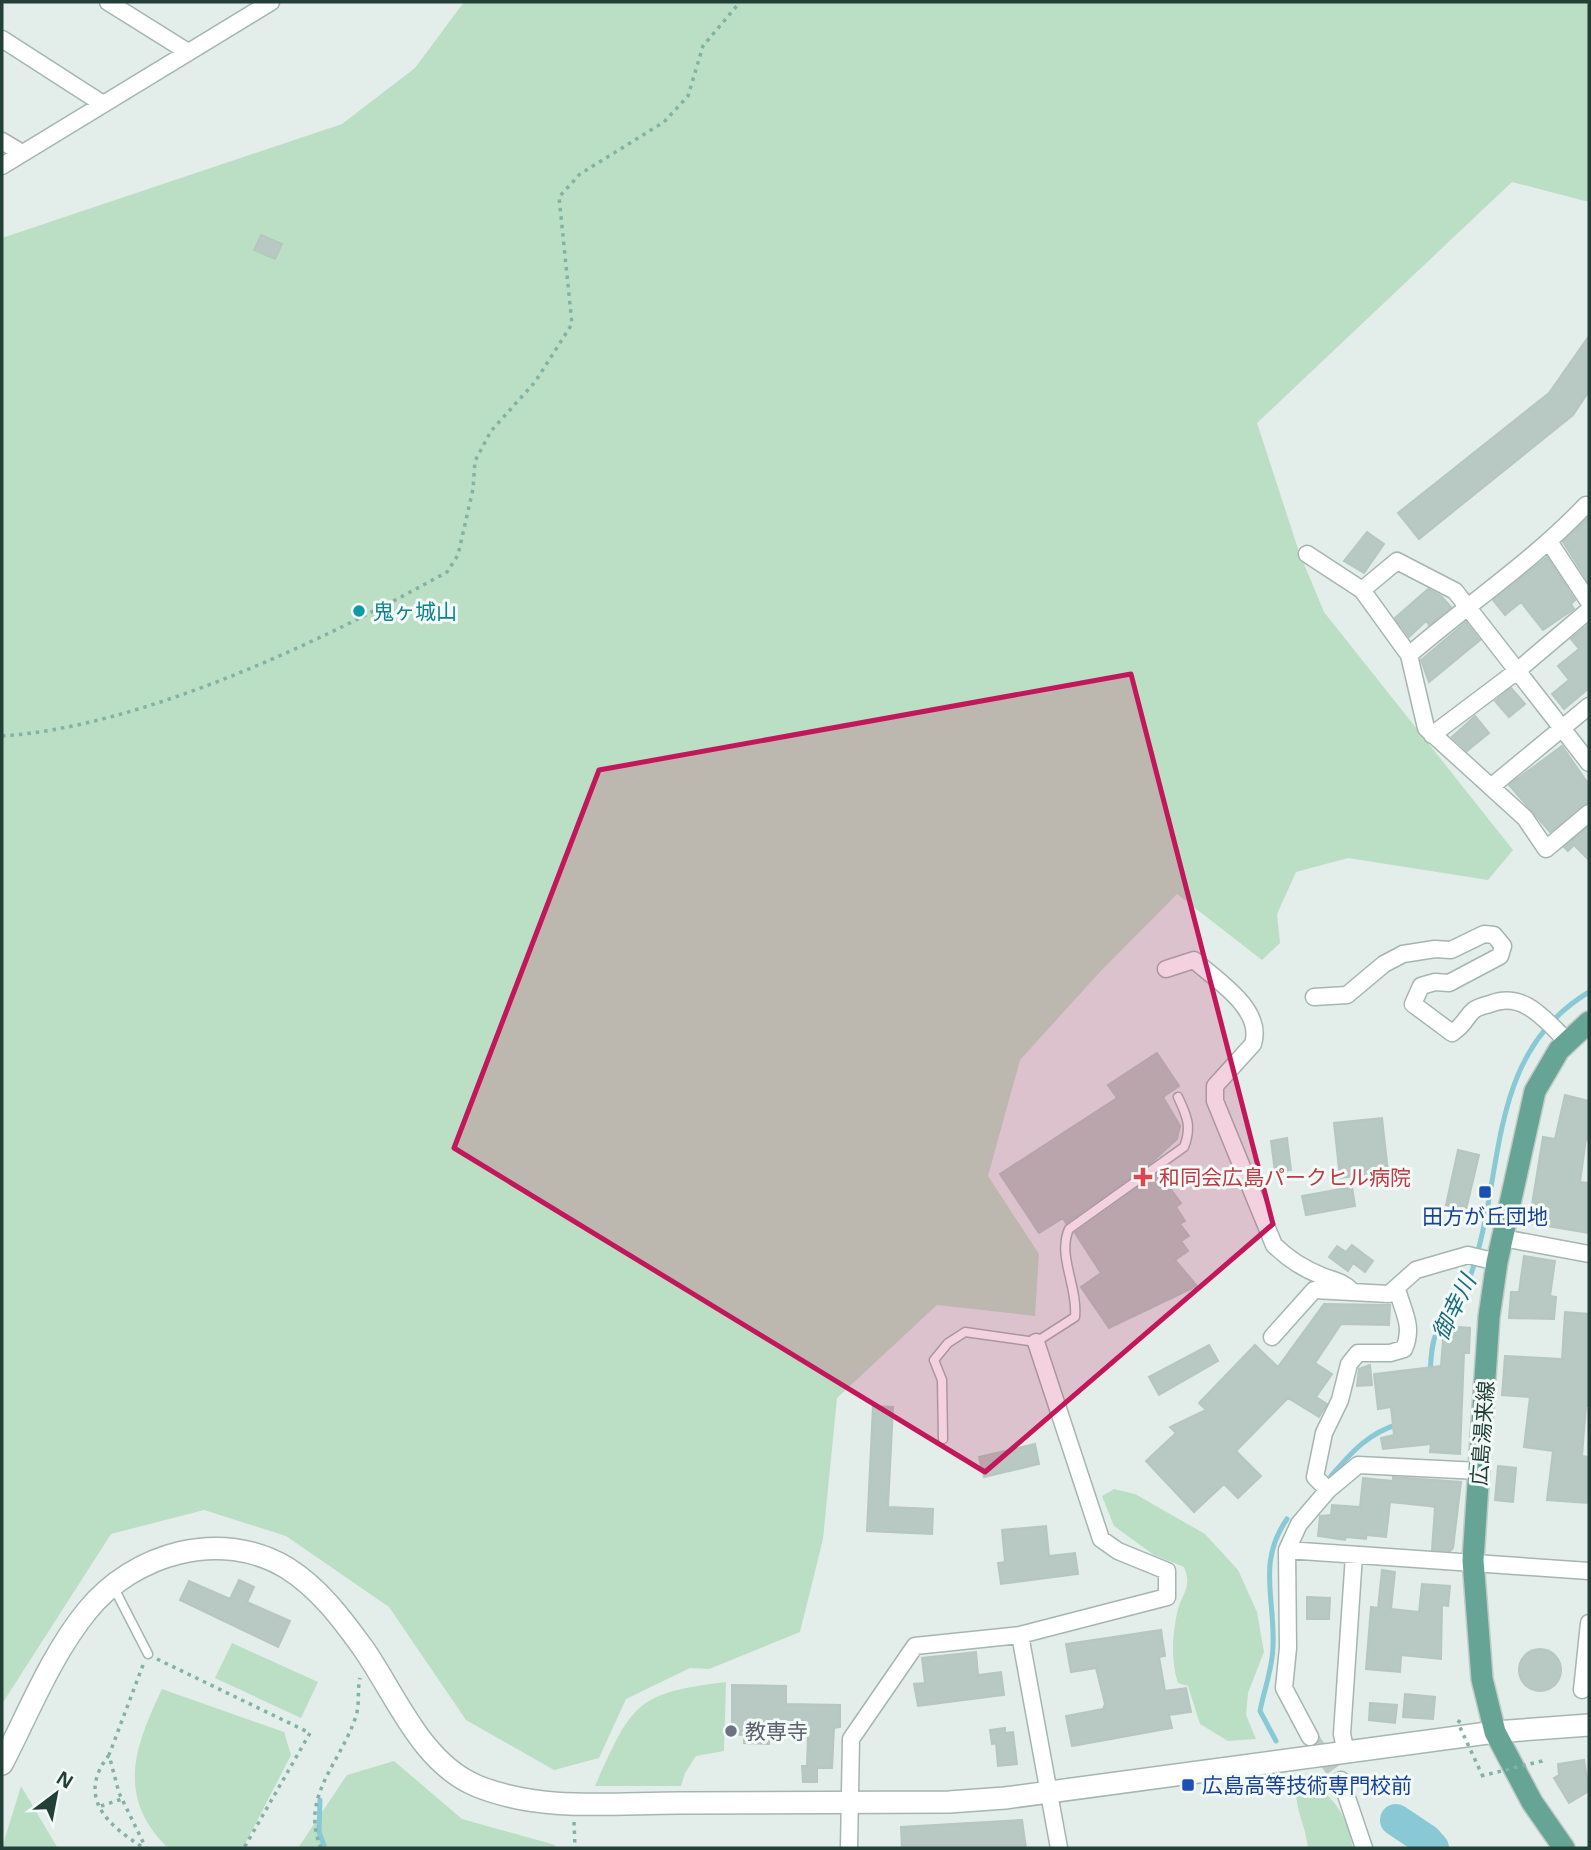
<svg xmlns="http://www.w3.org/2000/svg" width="1591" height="1850" font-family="'Open Sans','Noto Sans JP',sans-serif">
<rect width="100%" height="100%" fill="#e3ede9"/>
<path fill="#bbdfc5" d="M464,2H1589V202L1512,182L1257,423L1299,552L1324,612L1513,850L1488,880L1348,858L1296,872L1277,914L1280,943L1262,960L1177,894L1099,973L1020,1060L988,1176L1039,1254L1035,1316L937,1305L837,1398L823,1539L800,1632L709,1669L690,1668L626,1699L599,1758L554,1770L466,1720L389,1607L286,1536L204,1510L111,1534L2,1704V238L342,124L415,68Z
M1114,1489L1135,1494L1205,1534L1238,1570L1257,1612L1264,1652L1248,1693L1246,1715L1256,1739L1228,1741L1200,1724L1188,1686L1178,1683C1171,1662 1172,1636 1177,1613C1181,1594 1193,1588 1184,1567L1154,1555L1114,1526L1102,1496Z
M232,1643L318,1682L301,1718L215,1678Z
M726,1682L724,1751L696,1756L685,1773L681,1786H595C632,1704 635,1693 726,1682Z
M162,1689L284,1732L291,1755L243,1848H168C116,1797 134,1748 162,1689Z
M394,1761L462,1819L555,1845L556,1848H298L347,1775Z
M21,1786L57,1847L59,1848H2Z
M1318,1787C1339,1803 1348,1822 1353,1848H1308C1306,1827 1296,1812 1296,1790Z"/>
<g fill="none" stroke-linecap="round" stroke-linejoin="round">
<path stroke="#89c8d5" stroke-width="5" d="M1430,1374C1431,1361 1431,1343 1437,1332C1445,1312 1463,1297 1470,1277C1506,1176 1484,1055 1589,992
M1331,1476C1352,1452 1368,1433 1399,1424
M1276,1741L1260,1711C1264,1690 1273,1667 1273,1646C1275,1597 1257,1562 1287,1519
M320,1800L319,1832L325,1848"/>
<path stroke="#89c8d5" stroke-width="32" d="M1396,1820L1426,1840L1433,1848"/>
</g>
<path fill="#b8c8c2" stroke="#b5c7c0" stroke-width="2" d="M261,235L282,244L275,259L254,250Z
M1589,336V391L1573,415L1419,539L1398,513L1549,393Z
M1589,517V583L1563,542Z
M1367,532L1384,544L1364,573L1344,561Z
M1547,557L1575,600L1571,604L1574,609L1543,630L1521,602L1505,615L1493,600Z
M1428,589L1441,596L1451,607L1429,625L1426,621L1409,637L1395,618Z
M1466,622L1480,640L1429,682L1421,660Z
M1588,625L1589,688L1564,709L1552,694L1569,680L1558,666L1579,649L1571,639Z
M1511,688L1525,704L1509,717L1495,701Z
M1475,716L1489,733L1467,751L1452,737Z
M1562,746L1589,785V803L1550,832L1509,785Z
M1589,826V860L1574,845L1568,851L1564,847Z
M1157,1053L1179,1086L1163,1097L1180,1126L1177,1139L1152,1162L1066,1223L1063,1218L1039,1233L1000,1174L1117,1098L1108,1085Z
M1565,1095L1589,1101V1140L1586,1139L1580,1182L1589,1183V1233L1529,1223L1543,1137L1555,1139Z
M1382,1118L1388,1172L1340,1178L1334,1123Z
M1287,1138L1291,1170L1275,1172L1271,1141Z
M1458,1150L1479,1155L1466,1210L1446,1205Z
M1159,1173L1181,1203L1176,1207L1185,1221L1180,1224L1189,1236L1181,1241L1188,1251L1175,1260L1197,1286L1109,1328L1081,1287L1101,1273L1075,1233Z
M1352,1187L1355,1206L1306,1215L1302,1196Z
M1352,1245L1373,1261L1365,1272L1353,1263L1348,1271L1329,1257L1337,1246L1346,1252Z
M1524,1256L1555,1261L1550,1296L1556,1297L1554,1319L1509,1318L1511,1292H1519Z
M1324,1304L1390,1305L1389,1325L1341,1324L1315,1363L1332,1374L1316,1397L1327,1404L1319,1417L1288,1398L1236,1451L1261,1476L1238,1498L1224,1484L1194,1512L1146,1461L1176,1433L1170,1427L1206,1410L1199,1403L1255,1345L1278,1367Z
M1565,1312L1589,1314V1406H1586L1582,1456L1589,1457L1588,1503L1547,1500L1553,1451L1524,1447L1530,1397L1502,1395L1505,1356L1562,1359Z
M1448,1326L1470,1328L1469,1353H1464L1460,1454L1430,1452L1431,1444L1383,1449L1381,1438L1394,1435L1391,1407L1378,1409L1374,1374L1441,1366L1443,1340H1447Z
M1209,1345L1218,1361L1159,1395L1149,1377Z
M1370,1365L1372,1385L1357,1386L1359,1369Z
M873,1406L893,1407L888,1507L933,1509L932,1534L867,1531Z
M1035,1444L1039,1464L984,1477L979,1457Z
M1498,1466L1516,1468L1513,1502L1495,1500Z
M1393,1477L1461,1482L1453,1548L1450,1551L1432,1550L1435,1507L1429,1506L1390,1502L1386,1537L1366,1535V1539L1346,1537L1345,1540L1318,1536L1320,1516L1331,1515L1332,1505L1360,1507L1363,1478L1393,1481Z
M1046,1526L1049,1556L1075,1553L1078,1574L1001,1584L998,1563L1005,1562L1002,1530Z
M1382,1570L1395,1572L1391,1609L1419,1612L1422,1584L1450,1586L1448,1606L1442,1605L1441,1659L1401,1655L1400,1672L1366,1669L1371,1607L1378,1608Z
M239,1580L254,1587L247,1602L290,1621L278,1647L180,1600L189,1581L230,1599Z
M1307,1597L1330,1598L1329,1619H1307Z
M1161,1630L1165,1656L1159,1657L1165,1691L1186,1688L1191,1712L1169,1715L1172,1728L1072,1746L1066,1716L1103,1709L1105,1704L1096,1668L1071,1672L1066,1644Z
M1519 1670a21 21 0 1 1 42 0a21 21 0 1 1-42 0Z
M976,1652L978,1675L1001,1672L1004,1695L918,1706L914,1684L925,1683L922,1658Z
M732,1685L786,1686V1704L840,1705V1727L834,1728L832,1768H817V1782H803L802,1766H807L808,1735H769V1744L744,1743V1735L732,1734Z
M1405,1694L1435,1697L1433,1719L1403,1717Z
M1370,1703L1397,1705L1395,1723L1369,1720Z
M1005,1728V1733L1013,1732L1017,1764L998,1766L996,1743L992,1744L990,1730Z
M1584,1760L1589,1791L1569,1803L1554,1778L1559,1775L1558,1764Z
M1022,1820L1026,1848H902L901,1827Z"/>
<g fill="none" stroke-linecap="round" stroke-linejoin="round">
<path stroke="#bccac6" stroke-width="16" stroke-dasharray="16 8" stroke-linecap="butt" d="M1310,1737L1341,1780"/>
<g stroke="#a5b6b0" stroke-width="11">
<path id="service" d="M943,1439L942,1380L934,1360L948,1343L965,1332L1036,1342L1075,1317C1078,1286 1057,1256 1069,1229L1184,1147C1192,1127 1187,1116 1178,1097
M114,1588L148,1654"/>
</g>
<g stroke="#a5b6b0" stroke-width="19">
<path id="minor" d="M108,2L188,52
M2,39L103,104
M2,141L22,153
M2,166L271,2
M1550,543L1589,602
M1307,554L1362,590L1409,655L1426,728L1525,818L1546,849L1589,813
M1362,590L1397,561L1455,591L1589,763
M1409,655C1468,604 1533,561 1586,505
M1432,735L1517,671L1589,610
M1492,786L1589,706
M1166,969L1194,960C1216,980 1264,1009 1253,1044L1215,1086V1101L1274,1245C1288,1259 1304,1269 1322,1276C1334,1281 1342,1281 1352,1291
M1314,997L1347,995L1384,964L1403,954L1435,949L1451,950L1484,934L1494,935L1503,946L1500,956L1449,983L1435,982L1421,986L1413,1004L1452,1033C1467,1023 1465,1017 1474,1010C1478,1007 1486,1005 1490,1004C1523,990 1545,1020 1567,1041
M1503,1238L1589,1254
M1272,1337L1314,1290L1389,1294L1416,1270L1468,1255L1497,1262
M1328,1490L1315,1477L1324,1433L1340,1400L1349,1364L1358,1353H1390L1404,1349C1414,1326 1403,1312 1397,1289
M1287,1550L1589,1571
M1020,1635L1059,1848
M1582,1690L1589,1623
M1310,1737L1284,1688L1288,1648L1287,1550L1299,1524L1328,1490L1358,1465L1479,1471
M1346,1753L1342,1734L1354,1555
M1341,1780L1364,1848
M849,1848L851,1739L915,1646L1020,1635L1167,1597V1571L1118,1551L1101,1539L1036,1342"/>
</g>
<g stroke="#a5b6b0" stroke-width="24">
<path id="tertiary" d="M2,1764C28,1714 51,1655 87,1611C134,1553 221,1528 287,1568C319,1588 342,1619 363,1648C396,1695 421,1763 477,1786C541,1812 612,1803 679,1803C769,1803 859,1803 949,1802L1005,1798L1495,1732L1589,1725"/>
</g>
<g stroke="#c1cac7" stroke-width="24">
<path id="primary" d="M1564,1848L1532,1802L1495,1732L1482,1679L1473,1560L1489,1317L1497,1262L1535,1091L1559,1050L1589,1022"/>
</g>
<path stroke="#82b2a3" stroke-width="3.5" stroke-dasharray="3.5 5" stroke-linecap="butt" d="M2,736C142,727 325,640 447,572L458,555L473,489L475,461L491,431L535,382L572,324L559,197L580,174L664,122L688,96L703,46L740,2
M157,1659L310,1733L244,1848
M143,1665L109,1755L119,1793L146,1848
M109,1755C76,1797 107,1825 144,1848
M101,1806L122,1799
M574,1822L575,1848
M321,1848C299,1797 341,1763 356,1716C360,1703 357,1690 360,1678"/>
<use href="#service" stroke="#fff" stroke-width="8"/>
<use href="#minor" stroke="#fff" stroke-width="16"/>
<use href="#tertiary" stroke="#fff" stroke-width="21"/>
<use href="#primary" stroke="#66a595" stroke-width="21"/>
<path stroke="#82b2a3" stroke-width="3.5" stroke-dasharray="3.5 5" stroke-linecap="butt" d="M1460,1720L1458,1723L1484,1779
M1481,1776L1542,1761L1545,1757"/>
</g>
<path fill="#c2185b" fill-opacity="0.2" stroke="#c2185b" stroke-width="5" stroke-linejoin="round" d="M1131,674L1273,1224L985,1472L454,1148L599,770Z"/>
<circle fill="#0f9aa8" stroke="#f4faf7" stroke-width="2.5" cx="359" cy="611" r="7"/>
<path fill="#e0444e" stroke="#f4faf7" stroke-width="2.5" d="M1139.5 1166.5h7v7h7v7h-7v7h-7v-7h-7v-7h7z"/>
<g fill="#1a4fb4" stroke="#f4faf7" stroke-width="2.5">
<rect x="1478" y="1185" width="14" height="14" rx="3.5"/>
<rect x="1181" y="1778" width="14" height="14" rx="3.5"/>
</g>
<circle fill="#6b7280" stroke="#f4faf7" stroke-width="2.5" cx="731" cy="1731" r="7"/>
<g text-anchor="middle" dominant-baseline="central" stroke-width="6" stroke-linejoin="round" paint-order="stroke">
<g font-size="21" fill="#0d838f" stroke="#f4faf7" text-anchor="start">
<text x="373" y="611">鬼ヶ城山</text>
</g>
<g font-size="21" fill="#be3a42" stroke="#f4faf7" text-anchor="start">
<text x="1159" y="1177">和同会広島パークヒル病院</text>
</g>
<g font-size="21" fill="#164399" stroke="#f4faf7">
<text x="1485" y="1216">田方が丘団地</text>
<text x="1202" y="1785" text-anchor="start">広島高等技術専門校前</text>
</g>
<g font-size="21" fill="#224038" stroke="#f4faf7">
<text transform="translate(1482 1433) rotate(-86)">広島湯来線</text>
</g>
<g font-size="21" fill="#5b616d" stroke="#f4faf7" text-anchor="start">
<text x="745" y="1731">教専寺</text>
</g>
<g font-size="23" font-style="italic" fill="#196d7f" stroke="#f4faf7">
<text transform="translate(1453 1307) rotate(-64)">御幸川</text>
</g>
</g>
<rect width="1591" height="1850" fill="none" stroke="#224038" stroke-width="7"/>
<g transform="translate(56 1794) rotate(32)" stroke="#f4faf7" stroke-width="5" paint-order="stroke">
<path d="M0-5L12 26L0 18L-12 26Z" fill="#224038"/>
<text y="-10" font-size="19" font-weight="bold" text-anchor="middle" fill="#224038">N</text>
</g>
</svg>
